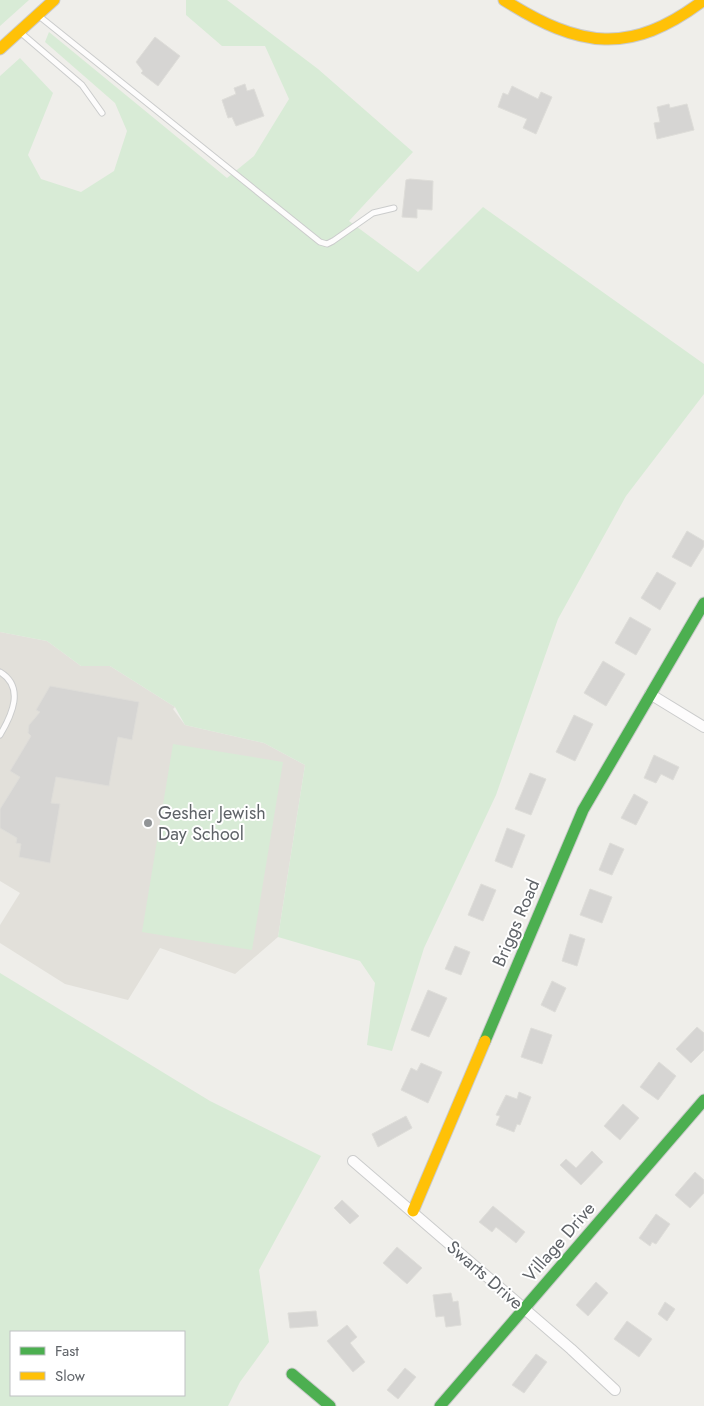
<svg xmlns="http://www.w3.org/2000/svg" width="704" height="1406" font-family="Jost,sans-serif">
<rect width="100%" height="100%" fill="#efeeea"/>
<path fill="#e2e0da" d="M0,632L47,641L81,666H110L175,707L173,709L185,725L264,743L305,765L278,937L235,974L160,948L128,1000L65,984L0,943V925L20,893L0,881Z"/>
<path fill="#d8ebd6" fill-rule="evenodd" d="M0,0H29L0,26Z
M186,0H227L318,69L413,152L349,221L418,272L483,207L704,364V394L626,496L558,619L496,795L424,948L392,1051L367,1045L375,983L360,961L278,937L305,765L264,743L185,725L175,707L110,666H81L47,641L0,632V76L20,58L53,93L28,155L41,179L81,192L114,171L127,131L115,103L45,42L49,32L227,178L254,156L289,99L265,46H222L186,15Z
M173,744L283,762L252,950L142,932Z
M0,973L210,1101L321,1156L259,1270L269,1342L240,1382L228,1406H0ZM11,1332H184V1395H11Z"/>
<path fill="#d6d5d3" stroke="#deddd9" d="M155,37L180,56L158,86L141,73L143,71L136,62Z
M245,84L247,91L254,89L264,116L236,126L232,117L228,118L222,100L236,94L234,88Z
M512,86L538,99L541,92L552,97L536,134L523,128L527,119L498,107L503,93L508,95Z
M669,104L670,108L687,104L694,130L657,139L654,123L660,122L657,107Z
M410,179L433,181L432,210L417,209V218L402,217L406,180Z
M687,531L704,541V546L691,567L672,557Z
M657,572L676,583L660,610L641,598Z
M630,617L651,629L636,655L615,643Z
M603,661L625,674L606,706L584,693Z
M50,686L139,702L132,740L118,737L109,786L56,777L51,803L60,804L50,863L19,857L21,844L16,843L17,838L0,828V809L20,777L10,771L31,736L28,733L29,725L40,712L36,710Z
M574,715L593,724L575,761L556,752Z
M654,755L679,767L673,780L661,774L656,783L644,778Z
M530,773L546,779L531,815L515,809Z
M634,794L648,802L636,825L621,818Z
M507,828L525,835L512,868L495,861Z
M610,843L624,849L612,875L599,870Z
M481,884L496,890L483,921L468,915Z
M590,889L612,897L602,923L580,915Z
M570,934L585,939L577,966L562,961Z
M455,946L470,952L461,975L445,969Z
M552,981L566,988L555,1012L541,1005Z
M428,990L447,998L429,1037L411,1030Z
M697,1027L704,1033V1050L691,1063L676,1049Z
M531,1028L552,1035L542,1064L521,1057Z
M659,1062L676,1076L658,1100L640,1087Z
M421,1063L442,1072L428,1103L401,1090L411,1068L417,1071Z
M519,1092L531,1097L520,1125L517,1124L514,1132L496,1125L500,1116L496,1115L506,1095L517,1099Z
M623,1104L639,1118L620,1140L604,1126Z
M406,1116L412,1128L378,1147L372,1134Z
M592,1151L603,1162L581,1185L560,1165L566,1159L576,1168Z
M695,1172L704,1180V1193L690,1208L675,1195Z
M342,1200L359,1216L350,1224L334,1208Z
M493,1206L525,1232L516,1243L496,1227L492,1232L479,1222Z
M656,1214L670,1224L656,1244L652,1242L650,1246L639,1238Z
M397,1247L422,1268L407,1284L383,1263Z
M596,1282L608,1293L588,1316L576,1305Z
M451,1293L453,1302L458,1301L461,1325L446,1327L444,1316L436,1317L433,1295Z
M665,1302L675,1309L667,1321L658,1314Z
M316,1311L318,1326L290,1328L288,1313Z
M627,1321L652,1339L639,1357L614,1339Z
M347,1325L357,1337L350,1343L365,1362L353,1372L327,1341Z
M536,1354L547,1362L524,1393L512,1385Z
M405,1368L416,1377L398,1399L387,1390Z"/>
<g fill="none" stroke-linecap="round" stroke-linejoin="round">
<g stroke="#cbcccc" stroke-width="7">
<path id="lane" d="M39,16L320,242L327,244L333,241L373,213L394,208
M20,32L82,85L102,113
M0,672C25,687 12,715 0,735"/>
</g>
<g stroke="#cbcccc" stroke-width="12">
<path id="street" d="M650,694L704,727
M353,1161L571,1349L615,1390"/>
</g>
<g stroke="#cacacb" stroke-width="13">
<path id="fast" d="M485,1041L583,810L704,603
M292,1374L330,1406
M440,1406L704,1100"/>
</g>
<g stroke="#cacacb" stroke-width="13">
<path id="slow" d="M504,0C580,48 630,56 704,0
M0,49L54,0
M413,1211L485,1041"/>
</g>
<use href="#lane" stroke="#fdfcfc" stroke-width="5"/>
<use href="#street" stroke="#fdfcfc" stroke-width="10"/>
<use href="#fast" stroke="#4caf50" stroke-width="11"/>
<use href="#slow" stroke="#ffc107" stroke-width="11"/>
</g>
<circle fill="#919496" stroke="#fff" stroke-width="2" cx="148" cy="823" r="5"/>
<g text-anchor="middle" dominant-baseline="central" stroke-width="4" stroke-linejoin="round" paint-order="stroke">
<g font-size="18" fill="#5f6368" stroke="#fff" text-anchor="start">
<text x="158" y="813">Gesher Jewish<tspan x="158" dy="21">Day School</tspan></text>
</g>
<g font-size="18" fill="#5f6368" stroke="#fff">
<text transform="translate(516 923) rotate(-67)">Briggs Road</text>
<text transform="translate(559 1242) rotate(-49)">Village Drive</text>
<text transform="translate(485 1275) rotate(41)">Swarts Drive</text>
</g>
</g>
<rect x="10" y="1331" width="175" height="65" fill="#ffffff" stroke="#bfc1c3"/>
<rect x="20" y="1347" width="25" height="8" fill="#4caf50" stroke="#bfc1c3"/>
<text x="55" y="1356" font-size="15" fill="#5f6368">Fast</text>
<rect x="20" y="1372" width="25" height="8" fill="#ffc107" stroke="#bfc1c3"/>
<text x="55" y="1381" font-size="15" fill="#5f6368">Slow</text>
</svg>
